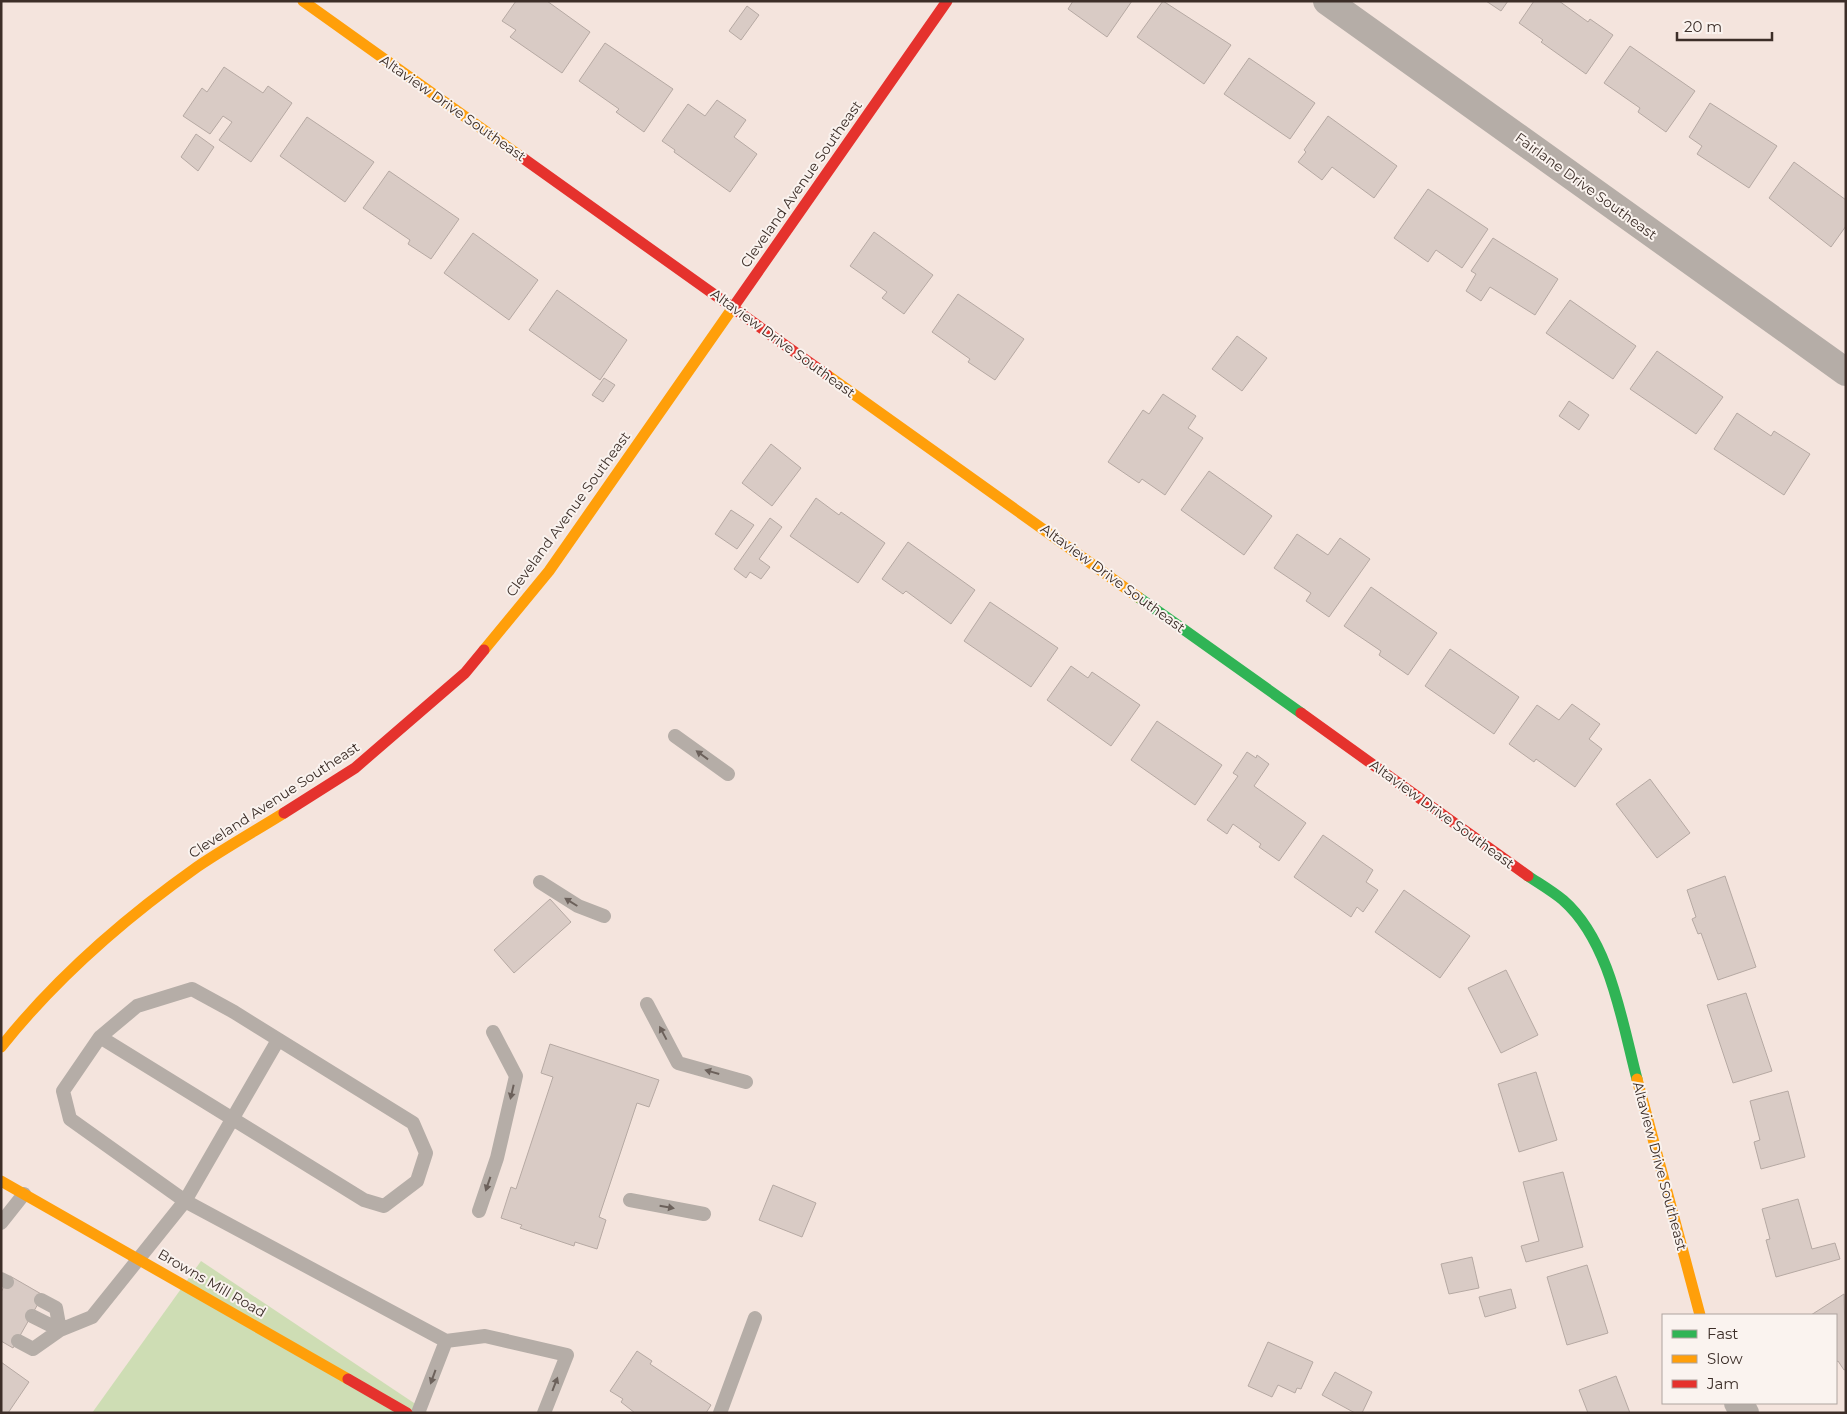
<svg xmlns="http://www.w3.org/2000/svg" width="1847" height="1414" font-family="Montserrat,sans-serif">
<rect width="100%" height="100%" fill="#f4e4dd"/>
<path fill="#ceddb4" d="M201,1261L429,1413H92Z"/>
<path fill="#d9cbc5" stroke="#b6a9a3" d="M516,1H547L590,32L562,73L510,37L516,30L502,21Z
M1073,1H1132L1107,37L1068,9Z
M1163,1L1231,45L1204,84L1137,37Z
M1486,1H1508L1501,11Z
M1534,1H1559L1588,22L1590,19L1613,35L1586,74L1541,42L1543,40L1519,23Z
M747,6L759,15L741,40L729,31Z
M605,43L673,89L644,132L616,112L619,109L579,81Z
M1630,46L1695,91L1666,132L1638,112L1640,108L1604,83Z
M1249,58L1315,103L1290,139L1224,94Z
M224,67L263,93L268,86L292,103L251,162L219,140L232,122L223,116L210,134L183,116L202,88L207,92Z
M717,100L746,120L734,137L757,154L730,192L674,152L675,150L662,141L688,104L705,116Z
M1710,103L1777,146L1749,188L1697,154L1702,146L1689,137Z
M1328,116L1397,166L1374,198L1332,167L1322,180L1298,162L1306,152L1304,150Z
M307,117L374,162L345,202L280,156Z
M196,134L214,147L198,171L181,157Z
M1794,162L1846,200V226L1831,247L1769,198Z
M389,171L459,219L431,259L408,244L410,240L363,208Z
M1428,189L1488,229L1462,268L1436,250L1428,262L1394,238Z
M874,232L933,275L904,314L882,298L887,292L850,266Z
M473,233L538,280L509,320L444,273Z
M1493,238L1558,279L1535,315L1490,287L1481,301L1466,291L1476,274L1471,271Z
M557,290L627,340L600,380L529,330Z
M958,294L1024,339L995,380L968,362L970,359L932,332Z
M1570,300L1636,346L1613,379L1546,333Z
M1237,336L1267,358L1242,391L1212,369Z
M1657,351L1723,397L1696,434L1630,389Z
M604,378L615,385L603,402L592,395Z
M1163,394L1196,416L1188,428L1203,438L1165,495L1142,479L1139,483L1108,462L1143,410L1149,414Z
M1569,401L1589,415L1579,430L1559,416Z
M1737,413L1771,436L1774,431L1810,454L1784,495L1714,449Z
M771,444L801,468L772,506L742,483Z
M1209,471L1272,516L1244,555L1181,510Z
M816,498L839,515L841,512L885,543L858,583L790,536Z
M731,510L754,525L737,549L715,534Z
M770,518L782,527L759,559L770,567L761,579L750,572L746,578L734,569Z
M1297,534L1328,555L1340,538L1370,559L1329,617L1306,601L1311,593L1274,568Z
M908,542L975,590L951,624L906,591L903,594L882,579Z
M1371,587L1437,633L1408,675L1379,655L1381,651L1344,626Z
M990,602L1058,648L1031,687L964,641Z
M1450,649L1519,697L1494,734L1425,686Z
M1071,666L1088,678L1092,672L1140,705L1111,746L1047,700Z
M1572,704L1600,724L1589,739L1602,749L1575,787L1536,759L1534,762L1509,744L1537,705L1559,720Z
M1157,721L1222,765L1195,805L1131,760Z
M1247,752L1256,758L1257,755L1269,764L1254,786L1306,823L1279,861L1259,847L1261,844L1233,824L1227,834L1207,820L1238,776L1233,773Z
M1650,779L1690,833L1657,858L1616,804Z
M1323,835L1373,870L1366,882L1378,890L1363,912L1357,907L1351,917L1294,877Z
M1725,876L1756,967L1718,980L1701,933L1698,934L1692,919L1696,917L1687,890Z
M1404,890L1470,936L1440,978L1375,932Z
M550,899L571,922L514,973L494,950Z
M1506,970L1538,1035L1501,1053L1468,988Z
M1746,993L1772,1071L1733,1083L1707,1005Z
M550,1044L659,1080L649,1107L637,1103L599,1217L606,1220L597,1249L575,1242L574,1246L520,1228L522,1225L501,1218L511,1187L516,1189L553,1077L541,1073Z
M1536,1072L1557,1140L1519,1152L1498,1084Z
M1788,1091L1805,1157L1761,1169L1754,1142L1760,1140L1750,1101Z
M1563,1172L1583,1247L1526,1262L1521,1246L1539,1241L1523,1182Z
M773,1185L816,1203L802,1237L759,1220Z
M1798,1199L1812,1249L1835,1243L1840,1259L1776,1277L1766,1240L1770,1239L1762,1209Z
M1472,1257L1479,1288L1449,1294L1441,1264Z
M1587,1265L1608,1333L1567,1345L1547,1277Z
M10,1276L43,1295L13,1348L1,1341V1292Z
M1511,1289L1516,1308L1485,1317L1479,1297Z
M1844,1294L1846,1369L1844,1370L1838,1361L1836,1362V1315H1811Z
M1268,1342L1313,1362L1301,1389L1297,1388L1295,1393L1278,1385L1272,1397L1248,1386Z
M637,1351L652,1361L650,1364L711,1405L706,1413H635L621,1402L623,1399L610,1391Z
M1,1362L29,1382L8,1413H1Z
M1335,1372L1372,1392L1362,1413H1355L1322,1395Z
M1616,1376L1630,1413H1588L1579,1390Z"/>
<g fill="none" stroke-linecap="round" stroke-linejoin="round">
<path stroke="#b5ada7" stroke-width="14" d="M675,736L728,774
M540,882L578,906L604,916
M647,1004L678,1063L746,1082
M100,1037L364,1200L384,1206L417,1181L426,1153L413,1123L234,1012L192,989L137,1006L100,1037L63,1091L70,1119L185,1201L446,1341L485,1336L567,1355L544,1413
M630,1200L704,1214
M479,1211L497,1158L516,1076L493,1032
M1,1223L24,1194
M1,1279L7,1282
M32,1316L60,1330L92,1317L185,1201L278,1040
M18,1341L33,1349L60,1330L56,1308L41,1300
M418,1413L446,1341
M720,1413L755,1318"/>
<path stroke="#b5ada7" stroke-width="28" d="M1327,1L1846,372
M1738,1403L1745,1413"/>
<path stroke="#30b455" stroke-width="11" d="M1138,597L1301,713
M1528,876C1540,884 1552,891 1563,900C1610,941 1622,1022 1637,1079"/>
<path stroke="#ff9f0a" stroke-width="11" d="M303,1L520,156
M827,375L1138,597
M484,650L549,571L734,306
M1,1047C56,978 125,918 197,867C225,848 255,831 284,813
M1637,1079L1700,1315
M1,1181L348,1379"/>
<path stroke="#e5322d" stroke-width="11" d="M520,156L827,375
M734,306L947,1
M1301,713L1528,876
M284,813L355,768L465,673L484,650
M348,1379L407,1413"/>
</g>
<defs><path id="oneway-solid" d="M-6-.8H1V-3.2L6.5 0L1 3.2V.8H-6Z" transform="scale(1.25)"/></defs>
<g fill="#6c615b">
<use href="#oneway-solid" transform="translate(702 755) rotate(-144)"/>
<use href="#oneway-solid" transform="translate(571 902) rotate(-148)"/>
<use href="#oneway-solid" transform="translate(663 1033) rotate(-118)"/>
<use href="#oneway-solid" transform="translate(712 1072) rotate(-164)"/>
<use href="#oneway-solid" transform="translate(512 1092) rotate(103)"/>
<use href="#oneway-solid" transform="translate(488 1184) rotate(109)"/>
<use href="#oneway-solid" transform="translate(667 1207) rotate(10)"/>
<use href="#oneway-solid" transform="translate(433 1377) rotate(110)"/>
<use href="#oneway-solid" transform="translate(555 1384) rotate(-69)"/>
</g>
<g text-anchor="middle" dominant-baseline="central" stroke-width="4" stroke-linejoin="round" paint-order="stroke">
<g font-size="14" fill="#3c2e28" stroke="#faf3ef">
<text transform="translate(453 108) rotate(35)">Altaview Drive Southeast</text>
<text transform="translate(801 184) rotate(-55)">Cleveland Avenue Southeast</text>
<text transform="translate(1586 186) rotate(36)">Fairlane Drive Southeast</text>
<text transform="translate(783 343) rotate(36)">Altaview Drive Southeast</text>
<text transform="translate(568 514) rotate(-54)">Cleveland Avenue Southeast</text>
<text transform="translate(1113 578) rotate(36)">Altaview Drive Southeast</text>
<text transform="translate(274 800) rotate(-33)">Cleveland Avenue Southeast</text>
<text transform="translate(1442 814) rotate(36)">Altaview Drive Southeast</text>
<text transform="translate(1660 1166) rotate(75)">Altaview Drive Southeast</text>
<text transform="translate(212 1283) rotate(30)">Browns Mill Road</text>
</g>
</g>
<rect width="1847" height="1414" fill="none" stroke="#3c2e28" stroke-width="5"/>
<rect x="1662" y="1314" width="175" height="90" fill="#faf3ef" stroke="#aea49f"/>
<rect x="1672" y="1330" width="25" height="8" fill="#30b455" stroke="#aea49f"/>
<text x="1707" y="1339" font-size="15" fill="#3c2e28">Fast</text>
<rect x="1672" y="1355" width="25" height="8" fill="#ff9f0a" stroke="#aea49f"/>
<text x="1707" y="1364" font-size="15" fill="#3c2e28">Slow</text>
<rect x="1672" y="1380" width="25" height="8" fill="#e5322d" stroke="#aea49f"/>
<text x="1707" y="1389" font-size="15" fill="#3c2e28">Jam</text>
<path d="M1677 32v8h95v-8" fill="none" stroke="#3c2e28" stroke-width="2.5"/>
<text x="1684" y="32" font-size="15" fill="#3c2e28" stroke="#faf3ef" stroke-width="4" paint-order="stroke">20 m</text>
</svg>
